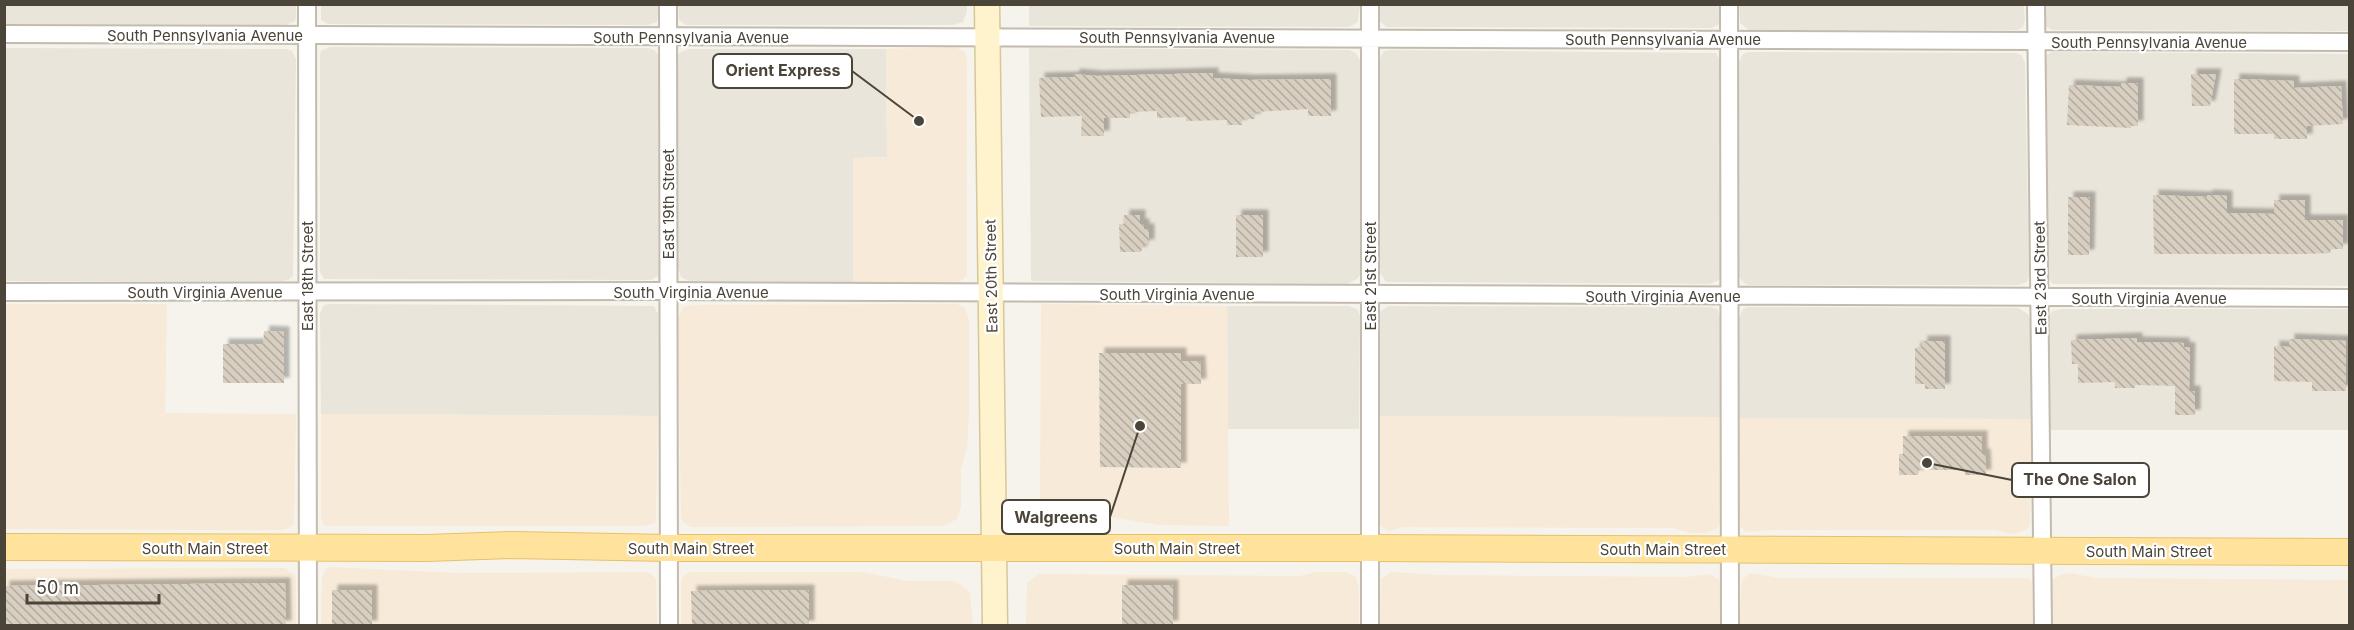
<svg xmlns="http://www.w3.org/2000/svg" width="2354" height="630" font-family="Inter,sans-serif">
<defs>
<pattern id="building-back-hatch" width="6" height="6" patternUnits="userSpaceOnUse" patternTransform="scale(1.5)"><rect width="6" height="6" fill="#d8cfc1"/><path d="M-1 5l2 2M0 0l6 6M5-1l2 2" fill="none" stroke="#b1aa9e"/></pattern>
<filter id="shadow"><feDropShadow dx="5.5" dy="-5.5" stdDeviation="1.5" flood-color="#0004"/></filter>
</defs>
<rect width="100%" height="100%" fill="#f6f3ec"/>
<path fill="#eae5da" d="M5,4H296V17L295,21L286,25L5,24Z
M678,4H967V11L963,22L953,25H686L679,20Z
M1360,4L1358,22L1349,27L1029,26V5Z
M1721,4L1719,24L1712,28L1387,27L1379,21L1378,16V5Z
M659,5L657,22L648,25L328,24L321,20V4Z
M1739,5H2024L2025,20L2023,27L2018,30H1749L1740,23Z
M2043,5H2349V31L2052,30L2044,25Z
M330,47L648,48L654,50L659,55V60L658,276L651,280L324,279L320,272V55L321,51Z
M5,48L287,49L292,51L296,59L293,276L288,280L282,281H5Z
M1029,48L1349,50L1356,53L1361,62L1360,275L1357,279L1347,284L1031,281Z
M688,49H886L887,157L853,158V282L689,281L681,277L678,268L677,59L679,53Z
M1390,50L1716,53L1720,61L1721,275L1719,280L1710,284L1386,282L1379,271V60L1384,51Z
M1748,52L2016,53L2021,55L2025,63L2029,276L2027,282L2019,285H1749L1744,283L1738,275L1739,62L1743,54Z
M2053,52L2349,54V286L2053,284L2047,278L2045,55Z
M328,304L654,306L658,314V416L321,414L320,314L323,306Z
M1227,306H1349L1358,310L1360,316L1359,429H1228Z
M1388,306L1711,307L1717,309L1721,318V417L1379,416V318L1380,312Z
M1748,307L2018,308L2028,314L2030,320L2032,419L1739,418V318L1743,309Z
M2062,309H2349V430H2049L2047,321L2052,311Z"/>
<path fill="#f7ead8" d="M955,47L965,52L967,59V276L961,281L954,282H853V158L887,157L886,49Z
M5,304H167L165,413L296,414L294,524L287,529L281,530L5,529Z
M957,304L965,308L969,320V415L967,447L961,469V507L957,519L944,526L691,527L683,522L681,518L678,317L683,307L696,305Z
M1041,304L1227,306L1229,526L1159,525L1110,517L1040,518Z
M321,414L658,416L656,520L654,523L644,526H324L321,519Z
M1379,416L1721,417V519L1719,525L1716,530L1704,533H1691L1673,528L1404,527L1389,531L1381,526L1378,518Z
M1739,418L2032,419L2030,526L2026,530L2011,534L1994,530H1770L1746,532L1740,526L1738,512Z
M330,567L457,573L645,572L650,573L656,579L657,625L321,626L322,577L326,569Z
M285,568L295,575L296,582V625H5L4,569Z
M690,572H861L909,581H953L963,586L970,593L973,625H681V582L683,577Z
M1317,572H1345L1355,576L1359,587V625L1026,626L1027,583L1039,574L1299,576Z
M1391,572L1441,575L1687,577L1710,574L1719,580L1720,585V625H1380L1381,579Z
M1751,573L1780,578H2025L2030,579L2032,583L2033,625H1740L1741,585L1744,578Z
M2071,573L2095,578L2349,580V625H2052L2051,586L2053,579L2063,574Z"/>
<path fill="url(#building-back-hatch)" filter="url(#shadow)" d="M1213,73V78L1249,80L1331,79V116H1308V109L1255,112V119H1242V125H1227V120L1186,121V117L1157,118V111L1130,112V118H1104V136H1081L1082,116L1041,117L1039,78L1074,77V74L1097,76Z
M2191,74H2216L2210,106H2192Z
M2234,79L2294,81V88L2341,86L2343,124L2307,126V139H2274V134H2234Z
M2121,83H2138V126H2131V128L2067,125L2069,85L2121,87Z
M2153,195L2207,197V195L2227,196V213L2274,214V200H2305V220H2343V249H2331L2330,253L2305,254H2154Z
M2068,197H2090L2089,255H2068Z
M1124,215H1140V224H1144V229H1149V245H1143L1141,252H1120L1119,224H1124Z
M1236,215H1263V257H1236Z
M264,331L284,332V383H223V344H263Z
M2137,338V342L2184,343V347L2190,348L2189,391H2195V415H2175V386L2135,385V388H2115V382L2078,383V364H2072L2071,340Z
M2289,339L2346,341V391H2312V382L2274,381V346L2289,347Z
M1922,341H1945V389H1925V384H1915V348L1922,347Z
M1099,353H1181V361H1200L1201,384H1181V468L1100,467Z
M1903,436H1982V454H1985L1986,475H1965V470H1919L1918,475H1899V454H1903Z
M285,583L286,626H4V586Z
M1122,585H1173V626H1122Z
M332,590H372V626H332Z
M809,590V626H692L691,591Z"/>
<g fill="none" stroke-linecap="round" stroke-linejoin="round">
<g stroke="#c2bbae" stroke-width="20">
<path id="minor" d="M307,4L308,626
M668,4L669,626
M1729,4L1730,626
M2036,4L2043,626
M4,34L2350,42
M4,292L651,291L2350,298
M1370,626V4"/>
</g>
<g stroke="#d6c79b" stroke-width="27">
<path id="secondary" d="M987,4L995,626"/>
</g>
<g stroke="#e6c16a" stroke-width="28">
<path id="primary" d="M4,547L427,548L513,545L669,548H1369L2350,552"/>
</g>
<use href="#minor" stroke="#fff" stroke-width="16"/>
<use href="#secondary" stroke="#fff3cd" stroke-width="24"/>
<use href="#primary" stroke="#ffe39c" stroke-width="26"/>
</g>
<g text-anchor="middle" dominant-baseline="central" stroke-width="4.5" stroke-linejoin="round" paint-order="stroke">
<g font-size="15" fill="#4b4439" stroke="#fff">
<text x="205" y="35">South Pennsylvania Avenue</text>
<text x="691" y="37">South Pennsylvania Avenue</text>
<text x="1177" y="37">South Pennsylvania Avenue</text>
<text x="1663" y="39">South Pennsylvania Avenue</text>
<text x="2149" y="42">South Pennsylvania Avenue</text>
<text transform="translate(668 204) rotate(-90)">East 19th Street</text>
<text transform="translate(307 276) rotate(-90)">East 18th Street</text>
<text transform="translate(991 276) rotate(-91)">East 20th Street</text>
<text transform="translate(1370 276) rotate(-90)">East 21st Street</text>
<text transform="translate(2040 278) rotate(-91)">East 23rd Street</text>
<text x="205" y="292">South Virginia Avenue</text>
<text x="691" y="292">South Virginia Avenue</text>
<text x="1177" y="294">South Virginia Avenue</text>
<text x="1663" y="296">South Virginia Avenue</text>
<text x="2149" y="298">South Virginia Avenue</text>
<text x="205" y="548">South Main Street</text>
<text x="691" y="548">South Main Street</text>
<text x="1177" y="548">South Main Street</text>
<text x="1663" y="549">South Main Street</text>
<text x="2149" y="551">South Main Street</text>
</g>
</g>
<path fill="none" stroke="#4b4439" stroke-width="2" d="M919 121L852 71M1927 463L2012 480M1140 426L1110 517"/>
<g fill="#4b4439" stroke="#fff" stroke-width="2">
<circle cx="919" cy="121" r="6"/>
<circle cx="1927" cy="463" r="6"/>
<circle cx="1140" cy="426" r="6"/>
</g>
<g fill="#fff" stroke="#4b4439" stroke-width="2">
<rect x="713" y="54" width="139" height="34" rx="6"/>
<rect x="2012" y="463" width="137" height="34" rx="6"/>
<rect x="1002" y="500" width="108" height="34" rx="6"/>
</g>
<g font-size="16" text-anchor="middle" font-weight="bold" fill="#4b4439">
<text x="783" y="76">Orient Express</text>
<text x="2080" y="485">The One Salon</text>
<text x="1056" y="523">Walgreens</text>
</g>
<rect width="2354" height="630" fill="none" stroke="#4b4439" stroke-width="12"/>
<path d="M27 594v9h132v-9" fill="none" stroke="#4b4439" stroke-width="3"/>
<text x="36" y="594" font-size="18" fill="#4b4439" stroke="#ffffff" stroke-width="4.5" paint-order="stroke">50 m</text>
</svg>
